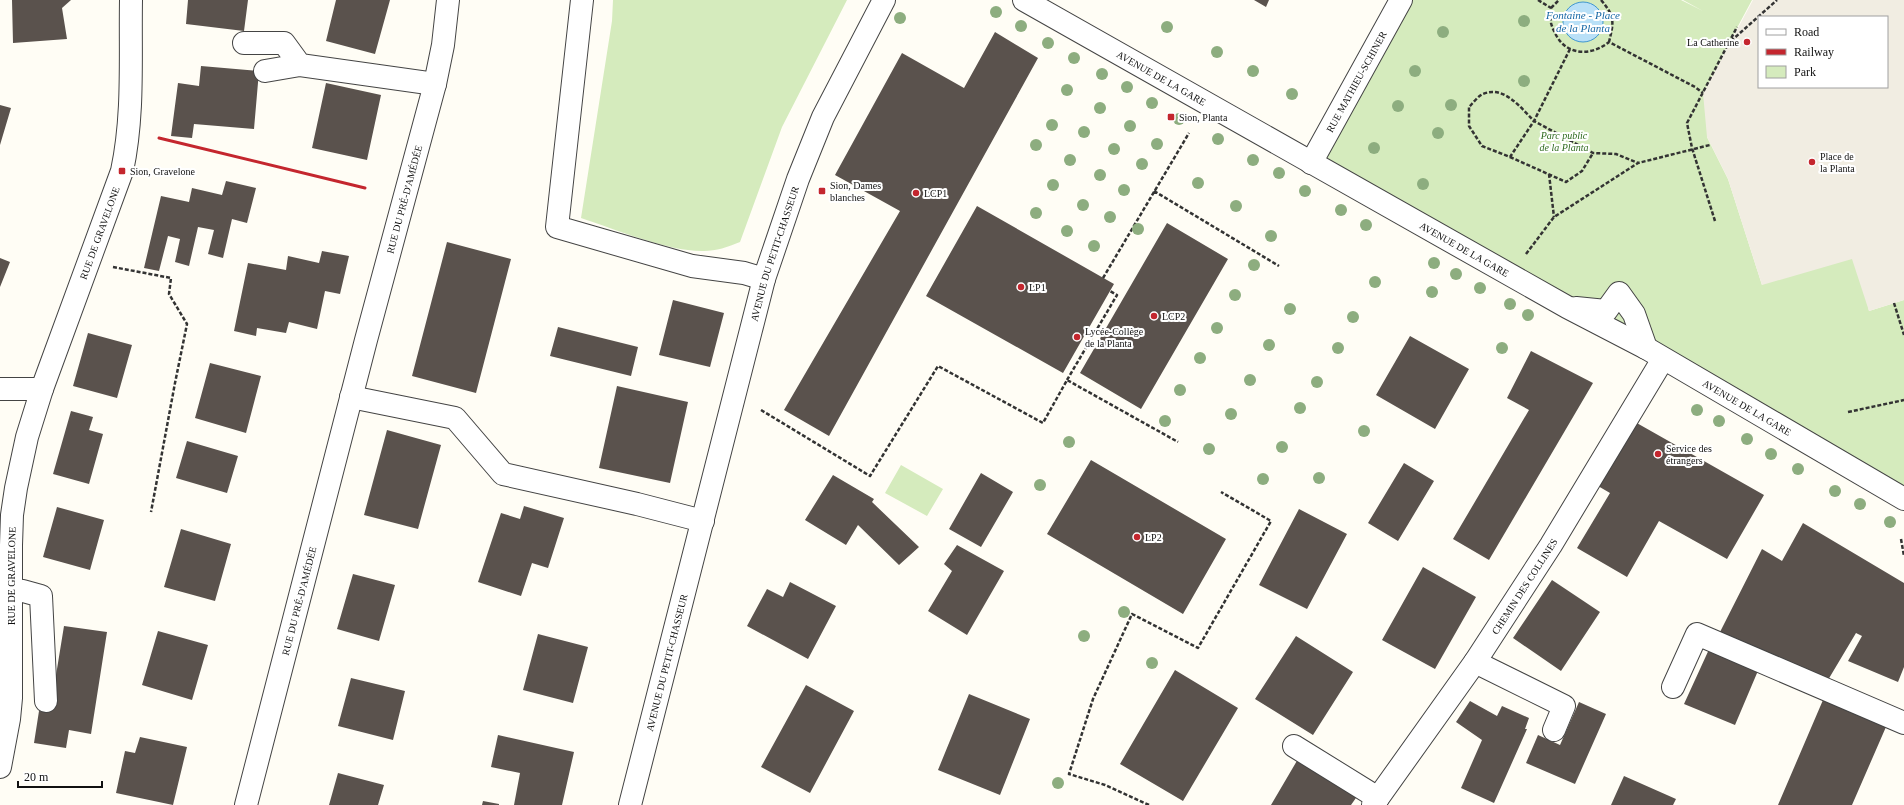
<svg xmlns="http://www.w3.org/2000/svg" width="1904" height="805" font-family="Georgia,serif">
<rect width="100%" height="100%" fill="#fffdf5"/>
<path fill="#d5ebbd" d="M613,0H847L782,127L740,242C728,247 716,251 704,251C669,252 615,229 581,218L612,21Z
M1401,0H1681L1703,11L1683,0H1752L1722,56L1707,137L1728,179L1762,285L1834,150L1869,311L1904,300V499L1311,163Z
M901,465L943,489L927,516L885,493Z"/>
<path fill="#f1ede2" fill-rule="evenodd" d="M1753,0H1904V300L1869,311L1852,259L1762,285L1728,179L1707,137L1703,93ZM1759,17H1887V87H1759Z"/>
<path fill="#b9e0f7" stroke="#3f96cf" d="M1563 22a20 20 0 1 1 40 0a20 20 0 1 1-40 0Z"/>
<path fill="#5a524d" d="M12,0H71L62,8L67,39L13,43Z
M188,0H248L244,31L186,24Z
M336,0H390L375,54L326,41Z
M1254,0H1269L1266,7Z
M995,32L1038,58L829,436L784,410L900,211L835,175L902,53L964,88Z
M201,66L259,71L254,129L194,124L192,138L171,136L178,83L199,86Z
M326,83L381,95L367,160L312,148Z
M0,105L11,108L0,145Z
M226,181L256,188L247,223L232,219L223,258L208,254L214,230L198,227L189,266L175,262L180,239L168,236L159,271L144,268L161,196L189,202L192,188L222,195Z
M977,206L1114,284L1063,373L926,296Z
M1167,223L1228,259L1141,409L1080,373Z
M447,242L511,259L476,393L412,376Z
M322,251L349,256L340,294L325,291L317,329L289,322L286,333L257,328L256,336L234,331L248,263L286,270L288,256L319,263Z
M0,258L10,262L0,287Z
M673,300L724,313L710,367L659,355Z
M558,327L638,347L631,376L550,356Z
M88,333L132,345L117,398L73,386Z
M1410,336L1469,369L1435,429L1376,395Z
M1531,351L1593,383L1489,560L1453,539L1529,410L1507,398Z
M210,363L261,376L246,433L195,418Z
M617,386L688,402L670,483L599,468Z
M71,411L93,417L89,430L103,434L89,484L53,474Z
M1635,422L1764,495L1727,559L1659,521L1627,577L1577,548L1610,493L1598,486Z
M387,430L441,445L418,529L364,515Z
M187,441L238,456L227,493L176,478Z
M1091,460L1226,539L1183,614L1047,534Z
M1404,463L1434,481L1398,541L1368,523Z
M981,473L1013,492L981,547L949,529Z
M833,475L874,499L872,502L919,547L899,565L858,525L846,545L805,520Z
M524,506L564,518L548,568L532,563L521,596L478,582L501,513L520,519Z
M57,507L104,520L90,570L43,557Z
M1299,509L1347,534L1307,609L1259,585Z
M1803,523L1904,583V667L1898,682L1848,661L1862,636L1856,633L1828,680L1720,632L1762,549L1782,561Z
M181,529L231,544L215,601L164,587Z
M957,545L1004,571L967,635L928,611L952,571L944,564Z
M1423,567L1476,597L1435,669L1382,640Z
M353,574L395,585L379,641L337,629Z
M1552,580L1600,612L1561,671L1513,638Z
M790,582L836,606L808,659L747,626L767,589L783,597Z
M64,626L107,632L91,734L69,730L66,748L34,743L39,711L50,712Z
M158,631L208,645L192,700L142,685Z
M538,634L588,647L573,703L523,690Z
M1296,636L1353,672L1313,735L1255,699Z
M1711,645L1760,666L1735,725L1684,704Z
M1175,670L1238,708L1183,801L1120,764Z
M351,678L405,691L393,740L338,726Z
M806,685L854,711L810,793L761,767Z
M1826,693L1889,720L1852,805H1778Z
M969,694L1030,719L1000,795L938,770Z
M1470,701L1497,716L1502,706L1529,718L1525,729H1527L1494,803L1461,788L1482,740L1456,722Z
M1579,702L1606,714L1575,784L1526,763L1538,735L1560,745Z
M498,735L574,752L562,805H514L520,773L491,767Z
M140,737L187,747L173,805L116,793L125,751L135,753Z
M1298,759L1358,795L1351,805H1271Z
M338,773L384,785L378,805H329Z
M1624,776L1676,799L1673,805H1611Z
M483,801L499,804V805H482Z"/>
<g fill="none" stroke-linecap="round" stroke-linejoin="round">
<g stroke="#444" stroke-width="24">
<g id="minor">
<path d="M582,0L557,227L692,266L744,273L764,279"/>
<path id="s1" d="M1024,0L1567,307L1646,348L1904,499"/>
<path d="M244,43H284L300,65L435,84"/>
<path d="M265,71L300,65"/>
<path id="s2" d="M1311,163L1401,0"/>
<path d="M1576,308L1606,311L1619,293L1634,314L1646,348"/>
<path d="M0,389H42"/>
<path d="M351,397L455,418L503,474L637,504L703,521"/>
<path d="M10,590L23,591L41,596L46,701"/>
<path d="M1475,662L1564,706L1554,730"/>
<path d="M1673,687L1697,634L1904,723"/>
<path d="M1294,746L1378,798"/>
<path id="s3" d="M0,767L9,719L11,698V545L12,515L16,488L27,437L42,389L122,171C134,115 130,57 131,0"/>
<path id="s4" d="M246,805L366,340L435,84L443,45L448,0"/>
<path id="s5" d="M630,805L764,279L798,179L823,117L884,0"/>
<path id="s6" d="M1373,805L1475,662L1551,545L1663,359"/>
</g>
</g>
<path stroke="#333" stroke-width="2.5" stroke-dasharray="4 2" stroke-linecap="butt" d="M1538,0L1551,8C1551,13 1550,18 1551,23C1552,27 1554,31 1556,35C1567,56 1592,56 1609,42L1695,87L1703,93
M1601,0C1615,16 1614,22 1609,42
M1551,8L1559,0
M1731,41L1777,0
M1570,49L1534,121C1521,108 1504,85 1483,94C1478,96 1473,103 1469,107V126L1482,146L1510,157L1534,121L1593,153L1616,154L1638,163
M1510,157L1566,182L1582,171L1593,153
M1549,174L1554,217
M1154,191L1279,266
M1715,221L1692,148L1687,123L1737,27
M1526,254L1554,217L1638,163L1710,145
M113,267L171,278L169,294L187,324L175,383L151,512
M1103,278L1189,133
M1894,303L1904,335
M1067,380L1117,295L1110,291
M761,410L870,476L938,366L1043,423L1067,380L1178,442
M1848,412L1904,400
M1901,539L1904,556
M1149,805L1105,785L1069,774L1093,699L1132,614L1198,648L1271,521L1221,492"/>
<use href="#minor" stroke="#fff" stroke-width="22"/>
<path stroke="#c4262e" stroke-width="3" d="M159,138L365,188"/>
</g>
<g fill="#8dad7f">
<circle cx="996" cy="12" r="6"/>
<circle cx="900" cy="18" r="6"/>
<circle cx="1524" cy="21" r="6"/>
<circle cx="1021" cy="26" r="6"/>
<circle cx="1167" cy="27" r="6"/>
<circle cx="1443" cy="32" r="6"/>
<circle cx="1048" cy="43" r="6"/>
<circle cx="1217" cy="52" r="6"/>
<circle cx="1074" cy="58" r="6"/>
<circle cx="1253" cy="71" r="6"/>
<circle cx="1415" cy="71" r="6"/>
<circle cx="1102" cy="74" r="6"/>
<circle cx="1524" cy="81" r="6"/>
<circle cx="1127" cy="87" r="6"/>
<circle cx="1067" cy="90" r="6"/>
<circle cx="1292" cy="94" r="6"/>
<circle cx="1152" cy="103" r="6"/>
<circle cx="1451" cy="105" r="6"/>
<circle cx="1398" cy="106" r="6"/>
<circle cx="1100" cy="108" r="6"/>
<circle cx="1179" cy="119" r="6"/>
<circle cx="1052" cy="125" r="6"/>
<circle cx="1130" cy="126" r="6"/>
<circle cx="1084" cy="132" r="6"/>
<circle cx="1438" cy="133" r="6"/>
<circle cx="1218" cy="139" r="6"/>
<circle cx="1157" cy="144" r="6"/>
<circle cx="1036" cy="145" r="6"/>
<circle cx="1374" cy="148" r="6"/>
<circle cx="1114" cy="149" r="6"/>
<circle cx="1070" cy="160" r="6"/>
<circle cx="1253" cy="160" r="6"/>
<circle cx="1142" cy="164" r="6"/>
<circle cx="1279" cy="173" r="6"/>
<circle cx="1100" cy="175" r="6"/>
<circle cx="1198" cy="183" r="6"/>
<circle cx="1423" cy="184" r="6"/>
<circle cx="1053" cy="185" r="6"/>
<circle cx="1124" cy="190" r="6"/>
<circle cx="1305" cy="191" r="6"/>
<circle cx="1083" cy="205" r="6"/>
<circle cx="1236" cy="206" r="6"/>
<circle cx="1341" cy="210" r="6"/>
<circle cx="1036" cy="213" r="6"/>
<circle cx="1110" cy="217" r="6"/>
<circle cx="1366" cy="225" r="6"/>
<circle cx="1138" cy="229" r="6"/>
<circle cx="1067" cy="231" r="6"/>
<circle cx="1271" cy="236" r="6"/>
<circle cx="1094" cy="246" r="6"/>
<circle cx="1434" cy="263" r="6"/>
<circle cx="1254" cy="265" r="6"/>
<circle cx="1456" cy="274" r="6"/>
<circle cx="1375" cy="282" r="6"/>
<circle cx="1480" cy="288" r="6"/>
<circle cx="1432" cy="292" r="6"/>
<circle cx="1235" cy="295" r="6"/>
<circle cx="1510" cy="304" r="6"/>
<circle cx="1290" cy="309" r="6"/>
<circle cx="1528" cy="315" r="6"/>
<circle cx="1353" cy="317" r="6"/>
<circle cx="1217" cy="328" r="6"/>
<circle cx="1269" cy="345" r="6"/>
<circle cx="1338" cy="348" r="6"/>
<circle cx="1502" cy="348" r="6"/>
<circle cx="1200" cy="358" r="6"/>
<circle cx="1250" cy="380" r="6"/>
<circle cx="1317" cy="382" r="6"/>
<circle cx="1180" cy="390" r="6"/>
<circle cx="1300" cy="408" r="6"/>
<circle cx="1697" cy="410" r="6"/>
<circle cx="1231" cy="414" r="6"/>
<circle cx="1165" cy="421" r="6"/>
<circle cx="1719" cy="421" r="6"/>
<circle cx="1364" cy="431" r="6"/>
<circle cx="1747" cy="439" r="6"/>
<circle cx="1069" cy="442" r="6"/>
<circle cx="1282" cy="447" r="6"/>
<circle cx="1209" cy="449" r="6"/>
<circle cx="1771" cy="454" r="6"/>
<circle cx="1798" cy="469" r="6"/>
<circle cx="1319" cy="478" r="6"/>
<circle cx="1263" cy="479" r="6"/>
<circle cx="1040" cy="485" r="6"/>
<circle cx="1835" cy="491" r="6"/>
<circle cx="1860" cy="504" r="6"/>
<circle cx="1890" cy="522" r="6"/>
<circle cx="1124" cy="612" r="6"/>
<circle cx="1084" cy="636" r="6"/>
<circle cx="1152" cy="663" r="6"/>
<circle cx="1058" cy="783" r="6"/>
</g>
<g fill="#c4262e" stroke="#fff" stroke-width="1.5">
<circle cx="1747" cy="42" r="4"/>
<rect x="1167" y="113" width="8" height="8" rx="2"/>
<circle cx="1812" cy="162" r="4"/>
<rect x="118" y="167" width="8" height="8" rx="2"/>
<rect x="818" y="187" width="8" height="8" rx="2"/>
<circle cx="916" cy="193" r="4"/>
<circle cx="1021" cy="287" r="4"/>
<circle cx="1154" cy="316" r="4"/>
<circle cx="1077" cy="337" r="4"/>
<circle cx="1658" cy="454" r="4"/>
<circle cx="1137" cy="537" r="4"/>
</g>
<g text-anchor="middle" dominant-baseline="central" stroke-width="4" stroke-linejoin="round" paint-order="stroke">
<g font-size="10" fill="#111" stroke="#fff" text-anchor="start">
<text x="1739" y="42" text-anchor="end">La Catherine</text>
<text x="1179" y="117">Sion, Planta</text>
<text x="1820" y="156">Place de<tspan x="1820" dy="12">la Planta</tspan></text>
<text x="130" y="171">Sion, Gravelone</text>
<text x="830" y="185">Sion, Dames<tspan x="830" dy="12">blanches</tspan></text>
<text x="924" y="193">LCP1</text>
<text x="1029" y="287">LP1</text>
<text x="1162" y="316">LCP2</text>
<text x="1085" y="331">Lycée-Collège<tspan x="1085" dy="12">de la Planta</tspan></text>
<text x="1666" y="448">Service des<tspan x="1666" dy="12">étrangers</tspan></text>
<text x="1145" y="537">LP2</text>
</g>
<g font-size="10" fill="#111" stroke="#fff">
<text stroke="none"><textPath href="#s1" startOffset="158">AVENUE DE LA GARE</textPath></text>
<text stroke="none"><textPath href="#s2" startOffset="93">RUE MATHIEU-SCHINER</textPath></text>
<text stroke="none"><textPath href="#s4" startOffset="626">RUE DU PRÉ-D'AMÉDÉE</textPath></text>
<text stroke="none"><textPath href="#s3" startOffset="549">RUE DE GRAVELONE</textPath></text>
<text stroke="none"><textPath href="#s1" startOffset="506">AVENUE DE LA GARE</textPath></text>
<text stroke="none"><textPath href="#s5" startOffset="570">AVENUE DU PETIT-CHASSEUR</textPath></text>
<text stroke="none"><textPath href="#s1" startOffset="830">AVENUE DE LA GARE</textPath></text>
<text stroke="none"><textPath href="#s3" startOffset="192">RUE DE GRAVELONE</textPath></text>
<text stroke="none"><textPath href="#s6" startOffset="266">CHEMIN DES COLLINES</textPath></text>
<text stroke="none"><textPath href="#s4" startOffset="211">RUE DU PRÉ-D'AMÉDÉE</textPath></text>
<text stroke="none"><textPath href="#s5" startOffset="147">AVENUE DU PETIT-CHASSEUR</textPath></text>
</g>
<g font-size="10" font-style="italic" fill="#2f6b1f" stroke="#fff">
<text x="1564" y="135">Parc public<tspan x="1564" dy="12">de la Planta</tspan></text>
</g>
<g font-size="11" font-style="italic" fill="#1768a6" stroke="#fff">
<text x="1583" y="15">Fontaine - Place<tspan x="1583" dy="13">de la Planta</tspan></text>
</g>
</g>
<rect x="1758" y="16" width="130" height="72" fill="#ffffff" stroke="#a0a0a0"/>
<rect x="1766" y="29" width="20" height="6" fill="#ffffff" stroke="#a0a0a0"/>
<text x="1794" y="36" font-size="12" fill="#111111">Road</text>
<rect x="1766" y="49" width="20" height="6" fill="#c4262e" stroke="#a0a0a0"/>
<text x="1794" y="56" font-size="12" fill="#111111">Railway</text>
<rect x="1766" y="66" width="20" height="12" fill="#d5ebbd" stroke="#a0a0a0"/>
<text x="1794" y="76" font-size="12" fill="#111111">Park</text>
<path d="M18 781v6h84v-6" fill="none" stroke="#111111" stroke-width="2"/>
<text x="24" y="781" font-size="12" fill="#111111" stroke="#ffffff" stroke-width="3" paint-order="stroke">20 m</text>
</svg>
